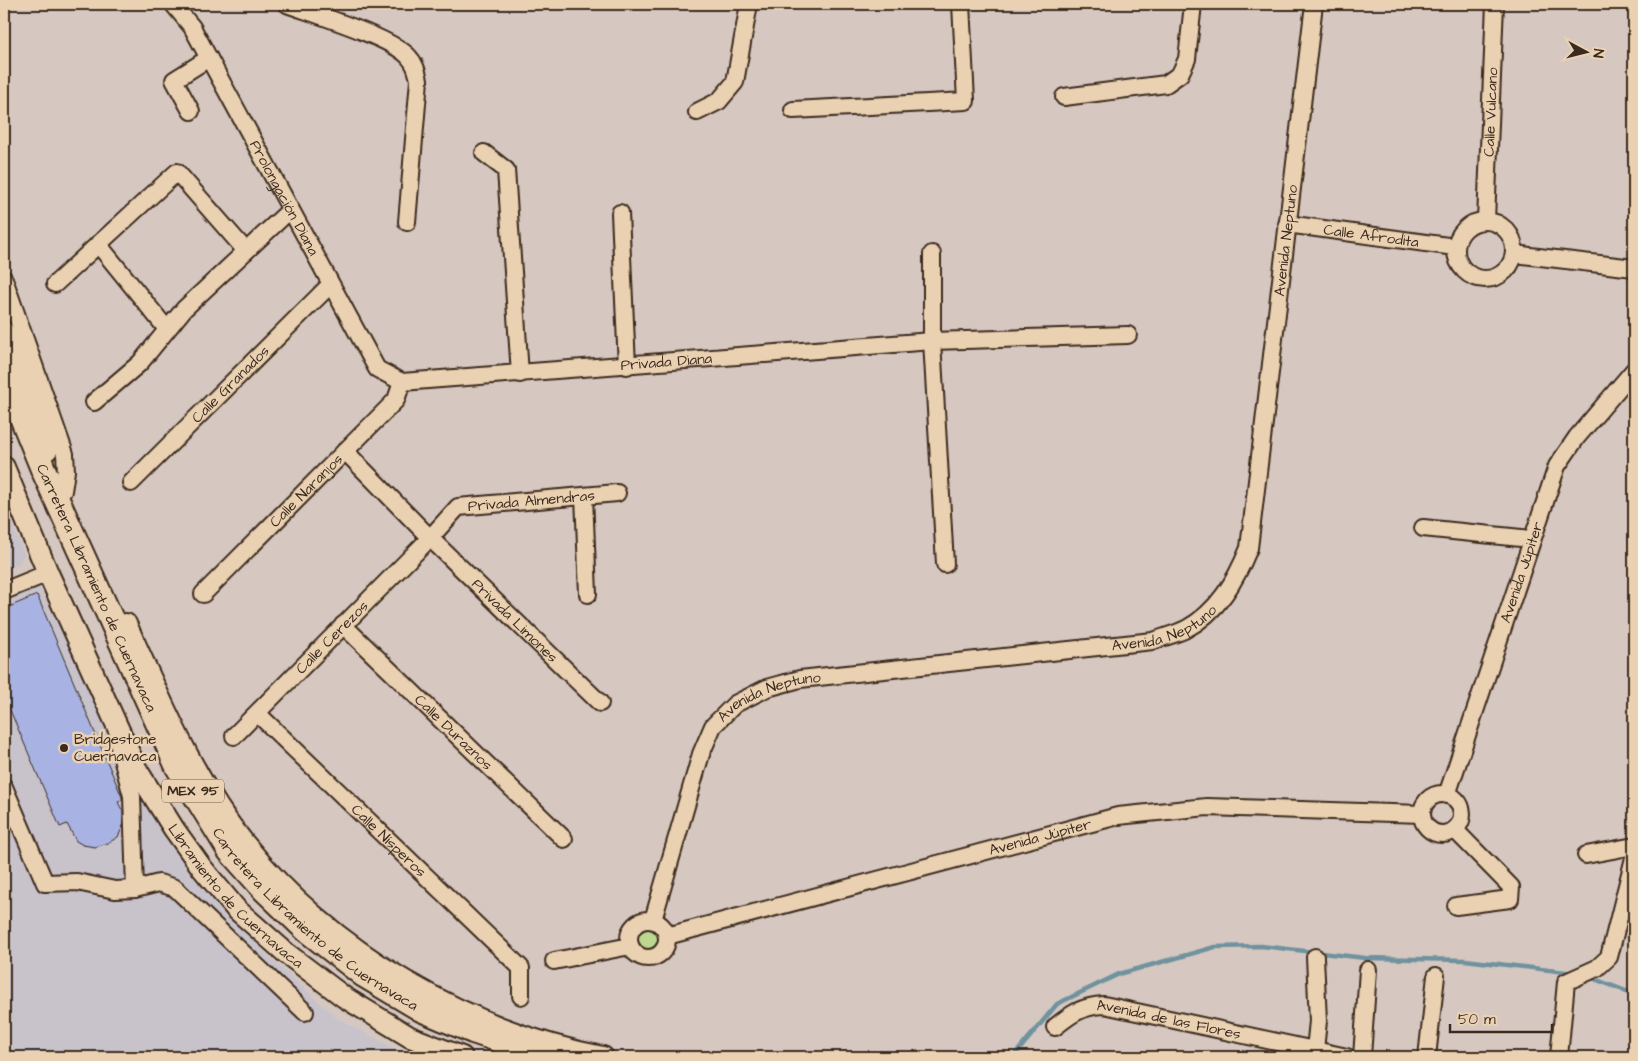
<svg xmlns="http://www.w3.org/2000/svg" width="1638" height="1061" font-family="'Architects Daughter',sans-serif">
<rect width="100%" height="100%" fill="#d6c8c1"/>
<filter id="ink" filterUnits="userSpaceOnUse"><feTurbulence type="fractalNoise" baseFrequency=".02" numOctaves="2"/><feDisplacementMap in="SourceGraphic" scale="10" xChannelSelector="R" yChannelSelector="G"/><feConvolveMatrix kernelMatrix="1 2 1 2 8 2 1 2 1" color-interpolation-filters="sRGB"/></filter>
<g filter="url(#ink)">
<path fill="#c8c2cb" d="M4,504L24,555L19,563L4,571Z
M38,584L123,760L208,889L268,956L338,1019L411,1057H4V599Z"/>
<path fill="#bcd890" stroke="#7c8157" d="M633 940a15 15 0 1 1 30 0a15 15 0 1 1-30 0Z"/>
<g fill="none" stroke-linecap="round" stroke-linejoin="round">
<path stroke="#6f929e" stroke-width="4.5" d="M1589,977L1634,994
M1013,1057L1057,1004L1119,974L1215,947L1261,946L1365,958L1465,960L1574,973"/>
</g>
<path fill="#a8b3e3" stroke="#3b2a1e" d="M37,595L122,797V800L118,802L123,812V826L118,837L108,843L95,847L83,845L76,841L67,824L60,827L4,696V609Z"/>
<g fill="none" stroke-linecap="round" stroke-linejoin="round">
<g stroke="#3b2a1e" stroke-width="20">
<g id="minor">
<path id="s1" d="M173,4L192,27L377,369L402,382L932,341L1128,335"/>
<path d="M287,4C314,14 390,37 408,56C415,63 417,71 419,80L407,222"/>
<path d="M1064,97L1166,84L1180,74L1187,59L1193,4"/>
<path d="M793,110L966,101L961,4"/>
<path d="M191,111L174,80L209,58"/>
<path d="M697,112L719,101L735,82L749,4"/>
<path d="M484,153L506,170L520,374"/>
<path d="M620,213L627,366"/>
<path id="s2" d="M1486,220L1495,4"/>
<circle cx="1485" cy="250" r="29"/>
<path id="s3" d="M1287,224L1455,247"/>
<path d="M98,244L166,328"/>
<path d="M932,254V341L945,564"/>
<path d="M1514,254L1634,268"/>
<path d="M4,279L65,454L66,471L63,491"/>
<path d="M55,284L177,172L246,251"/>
<path d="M94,402L140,363L184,309L290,210"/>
<path id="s4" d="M345,451L430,538L600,703"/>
<path id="s5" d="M131,483L330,285"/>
<path d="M584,496L588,594"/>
<path d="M1423,528L1531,539"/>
<path d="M4,591L48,573"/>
<path id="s6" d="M203,594L396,400L402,382"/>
<path id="s7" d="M343,625L564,839"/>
<path id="s8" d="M258,714L521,968V996"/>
<path id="s9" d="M234,736L430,538L458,507L617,493"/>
<path d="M118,743L132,796L135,889"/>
<path d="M4,787L45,883L77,882L115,890L135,889L159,883L175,888L305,1012"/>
<circle cx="1442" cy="814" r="20"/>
<path id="s10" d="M1447,795L1557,466L1577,437L1634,370"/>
<path d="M1455,830L1511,887L1510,899L1456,906"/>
<path d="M1586,855L1634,846"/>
<circle cx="648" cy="939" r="19"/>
<path id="s11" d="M653,920L701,754L713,726L735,704L767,688L800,679L1153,641C1164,637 1176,634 1186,629C1218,612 1236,580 1249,548L1314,4"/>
<path id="s12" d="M667,936L1118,816L1207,807L1422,814"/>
<path d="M554,961L630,946"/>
<path id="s13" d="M1055,1027C1071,1014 1082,1006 1104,1005L1347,1057"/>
<path d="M1315,1050L1318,1021L1315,957"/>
<path d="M1362,1057L1368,970"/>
<path d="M1427,1057L1436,976"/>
<path d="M1559,1057L1566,982L1597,968L1609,957L1634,858"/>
</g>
</g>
<g stroke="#3b2a1e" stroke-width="24">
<g id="major">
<path d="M4,332L47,450"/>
<path id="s14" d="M4,467L48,573L137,770L174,829L202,868L236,909L286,953L344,997L410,1037L462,1057"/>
<path d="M126,624C160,697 193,780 244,843C331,952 467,1031 603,1057"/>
</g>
</g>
<g stroke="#3b2a1e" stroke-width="28">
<g id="highway">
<path id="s15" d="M4,373L43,469L178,767L230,851L264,889L307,930L364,975L421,1009L473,1031L551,1057"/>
</g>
</g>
<use href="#minor" stroke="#ead1b2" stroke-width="16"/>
<use href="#major" stroke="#ead1b2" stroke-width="20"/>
<use href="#highway" stroke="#ead1b2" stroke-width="24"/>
</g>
</g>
<circle fill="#3b2a1e" stroke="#ead1b2" stroke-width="2" cx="64" cy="748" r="5"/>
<g text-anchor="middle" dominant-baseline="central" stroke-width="5" stroke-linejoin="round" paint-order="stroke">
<rect fill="#ead1b2" stroke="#705c4a" stroke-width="1" x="162" y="779.5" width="62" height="23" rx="4"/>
<g font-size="14" font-weight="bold" fill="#3b2a1e">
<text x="193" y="791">MEX 95</text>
</g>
<g font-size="15" fill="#3b2a1e" stroke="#ead1b2">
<text stroke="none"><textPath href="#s2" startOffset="108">Calle Vulcano</textPath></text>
<text stroke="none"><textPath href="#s1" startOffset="224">Prolongación Diana</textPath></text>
<text stroke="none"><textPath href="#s3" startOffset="85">Calle Afrodita</textPath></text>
<text stroke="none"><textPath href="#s11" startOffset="1109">Avenida Neptuno</textPath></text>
<text stroke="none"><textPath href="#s1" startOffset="712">Privada Diana</textPath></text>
<text stroke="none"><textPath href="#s5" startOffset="140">Calle Granados</textPath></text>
<text stroke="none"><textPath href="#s6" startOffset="146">Calle Naranjos</textPath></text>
<text stroke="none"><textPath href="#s9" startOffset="394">Privada Almendras</textPath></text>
<text stroke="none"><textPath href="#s10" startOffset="235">Avenida Júpiter</textPath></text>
<text stroke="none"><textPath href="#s15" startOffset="234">Carretera Libramiento de Cuernavaca</textPath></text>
<text stroke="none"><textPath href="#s4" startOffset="240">Privada Limones</textPath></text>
<text stroke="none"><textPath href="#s11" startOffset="674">Avenida Neptuno</textPath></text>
<text stroke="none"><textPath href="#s9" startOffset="139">Calle Cerezos</textPath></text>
<text stroke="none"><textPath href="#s11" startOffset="269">Avenida Neptuno</textPath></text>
<text stroke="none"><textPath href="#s7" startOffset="154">Calle Duraznos</textPath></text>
<text stroke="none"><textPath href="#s12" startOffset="386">Avenida Júpiter</textPath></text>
<text stroke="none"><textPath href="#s8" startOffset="182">Calle Nísperos</textPath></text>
<text stroke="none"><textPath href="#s14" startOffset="492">Libramiento de Cuernavaca</textPath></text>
<text stroke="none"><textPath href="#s15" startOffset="639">Carretera Libramiento de Cuernavaca</textPath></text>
<text stroke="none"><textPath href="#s13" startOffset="121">Avenida de las Flores</textPath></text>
</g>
<g font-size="15" fill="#3b2a1e" stroke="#ead1b2" text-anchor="start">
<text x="74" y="739">Bridgestone<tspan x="74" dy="17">Cuernavaca</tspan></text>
</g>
</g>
<rect width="1638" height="1061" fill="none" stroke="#ead1b2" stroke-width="20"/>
<rect x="10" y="10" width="1618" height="1041" fill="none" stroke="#3b2a1e" stroke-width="2" filter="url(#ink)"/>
<g transform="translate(1586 52) rotate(97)" stroke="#ead1b2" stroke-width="4" paint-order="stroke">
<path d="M0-4L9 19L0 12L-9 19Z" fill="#3b2a1e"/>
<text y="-8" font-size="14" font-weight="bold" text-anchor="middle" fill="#3b2a1e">N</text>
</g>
<path d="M1450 1024v8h102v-8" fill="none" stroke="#3b2a1e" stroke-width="2.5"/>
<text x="1458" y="1024" font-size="15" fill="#3b2a1e" stroke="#ead1b2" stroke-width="4" paint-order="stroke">50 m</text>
</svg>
